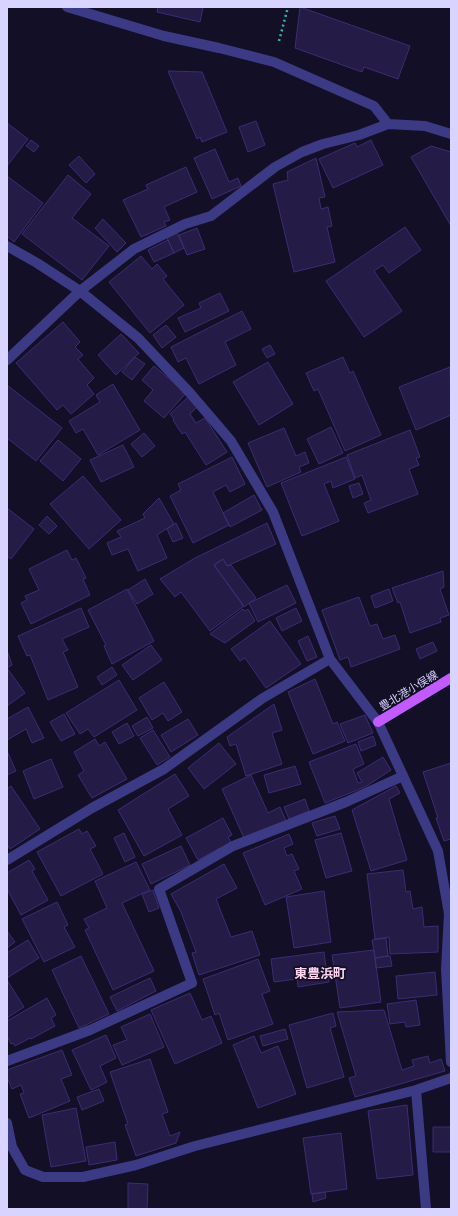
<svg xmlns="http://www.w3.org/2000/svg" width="458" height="1216" font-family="'Noto Sans','Noto Sans JP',sans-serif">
<rect width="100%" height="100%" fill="#130f26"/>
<path fill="#241b47" stroke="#3b2d73" d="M158,7H201L203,8L200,22L157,12Z
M300,7L410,46L398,79L364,67L362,72L295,48Z
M168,71L202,72L227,132L202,142L200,137L197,139Z
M256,121L265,145L248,152L239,127Z
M7,123L28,139L7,166Z
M31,140L39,146L34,152L26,146Z
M371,140L383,165L333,188L319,159L355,143L357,147Z
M431,146L451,152V226L411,157Z
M215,149L229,182L238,178L241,186L212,199L194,158Z
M79,156L95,174L86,183L69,165Z
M316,158L325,197L319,198L321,209L328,207L332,226L327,227L335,262L294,272L273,184L288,180L287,172Z
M186,167L197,192L164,207L170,220L164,222L166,226L141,237L123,200L148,189L146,185Z
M68,175L91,194L72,218L109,246L82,280L22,234Z
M7,176L43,203L14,242L7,236Z
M103,219L126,243L117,252L95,228Z
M405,227L421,250L389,273L383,265L374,271L402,311L364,337L326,281Z
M197,228L205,249L187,255L179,235Z
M177,233L184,248L174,253L167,238Z
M168,240L174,253L154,262L148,250Z
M141,256L152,269L157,264L167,276L163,279L184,305L150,333L109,282Z
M220,293L229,311L185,332L178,318L201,308L199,303Z
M242,311L251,329L225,342L236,365L199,384L186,358L178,362L171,347Z
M63,322L80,342L75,347L83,355L78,359L94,378L87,385L94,394L71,414L63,405L57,410L16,363Z
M166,325L176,337L162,348L153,335Z
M121,334L139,353L116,375L98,355Z
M270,345L275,354L267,358L262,349Z
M135,357L145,364L132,380L122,372Z
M343,357L350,373L353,371L381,435L345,451L318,389L314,391L306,373Z
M268,362L293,404L259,425L233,382Z
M154,366L186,393L164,418L144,401L153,390L142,380Z
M450,367L451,415L416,430L399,387Z
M113,384L140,430L98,455L83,429L76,433L69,421L100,402L96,395Z
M7,385L62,428L36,461L7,438Z
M188,397L197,407L190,414L196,423L205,418L227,452L206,465L185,432L182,434L173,420L174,419L170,414Z
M331,427L343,453L319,464L307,439Z
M284,428L296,456L305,452L309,463L299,467L301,472L267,487L248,443Z
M410,430L420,457L416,458L419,465L409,469L418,494L368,513L364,503L371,500L362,475L355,478L347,455Z
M144,433L155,446L142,457L131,444Z
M58,440L81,459L63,481L40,461Z
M123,445L134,467L101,482L90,460Z
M232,457L245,484L230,492L226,485L213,492L229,525L193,543L170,496L181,490L178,484Z
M346,457L355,479L333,488L331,481L324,484L339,521L302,536L281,483Z
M83,476L121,520L89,549L50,504Z
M359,483L363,494L353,498L349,486Z
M254,495L262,510L230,527L223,513Z
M159,498L174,524L157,535L167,558L138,571L128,549L112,555L107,543L121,537L117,531L145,518L143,514Z
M7,508L34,529L11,559L7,556Z
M47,516L57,526L49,534L39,525Z
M176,523L183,538L173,542L167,529Z
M267,523L276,544L227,566L223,559L214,565L244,606L210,631L181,592L175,597L160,579L195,558Z
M67,550L72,560L76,558L86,578L83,579L90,595L31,624L21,603L27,600L25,596L39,590L29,569Z
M223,559L227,566L231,565L256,598L244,607L214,565Z
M443,571L444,587L440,589L449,615L440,618L441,622L410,633L400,602L398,603L392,588Z
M145,579L153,594L137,604L128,590Z
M287,585L296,603L258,622L249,603Z
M127,589L154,641L112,664L104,646L106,645L88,610Z
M389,589L393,601L375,608L371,596Z
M359,597L370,626L377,624L383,639L395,635L400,649L351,667L348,657L340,660L322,610Z
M81,608L89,627L62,639L68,650L63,652L78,687L48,700L30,655L27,656L18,636Z
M296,608L302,621L282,631L276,618Z
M243,609L245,611L248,609L255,621L225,643L210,634Z
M270,621L301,664L266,688L245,658L240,661L231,649Z
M308,636L317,657L307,661L298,641Z
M433,642L437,651L420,659L416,649Z
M151,645L162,660L133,680L122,665Z
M8,653L12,665L7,668L25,693L7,706V654Z
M112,667L117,675L102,685L97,677Z
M315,679L333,724L337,722L345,741L313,754L288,692Z
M119,680L137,710L94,737L88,729L80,734L66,713Z
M164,682L182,712L168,721L163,713L152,720L139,698Z
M274,704L282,730L272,733L282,764L246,776L236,744L230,746L227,737Z
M28,707L44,738L32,743L26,729L7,740V719Z
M64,714L75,734L61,741L50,722Z
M365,715L373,733L348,743L340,724Z
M147,717L153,728L138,736L132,726Z
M188,719L198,735L171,752L161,735Z
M127,723L134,736L119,744L112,732Z
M153,730L170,757L157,765L140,738Z
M373,736L376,745L361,751L358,742Z
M95,739L99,746L105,742L127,779L92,798L78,775L84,771L74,752Z
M219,743L236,764L204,789L188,768Z
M356,744L364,764L353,769L358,783L362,782L357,773L383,757L391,770L365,787L325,803L309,762Z
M7,751L16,771L7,775Z
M51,759L63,787L34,799L23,771Z
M451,763V839L444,841L436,818H438L423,772Z
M295,766L301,784L269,793L264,775Z
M175,774L189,796L168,809L182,835L144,856L118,810Z
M251,775L268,813L280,807L286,821L244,838L222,789Z
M11,786L40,829L10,849L7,844V789Z
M396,786L400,793L389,799L407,860L371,871L352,810Z
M305,799L309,811L289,819L284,807Z
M335,816L340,829L317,836L312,823Z
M223,818L232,835L228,837L231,842L198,860L186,838Z
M79,829L82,834L87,831L96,846L90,849L103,874L61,896L37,852Z
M124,833L135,857L125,862L114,838Z
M341,833L352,871L326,878L315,840Z
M289,834L293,844L284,848L287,856L292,854L299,869L294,871L302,889L265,905L243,853Z
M181,846L190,865L151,884L142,864Z
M29,860L35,869L32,871L48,900L21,915L7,889V873Z
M136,862L150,890L122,903L154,971L113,990L85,930L89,928L84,919L107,908L95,881Z
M224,864L237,888L216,899L231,937L252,931L260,955L199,975L192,953L196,952L181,912L171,894Z
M403,870L406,892L410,891L413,909L422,907L424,927L438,926V952L390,954L389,937L375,939L367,874Z
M153,890L159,908L149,912L142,894Z
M324,891L331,942L294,948L286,897Z
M57,902L68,925L64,927L75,947L44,962L22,919Z
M7,931L15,942L7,948Z
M386,938L388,956L375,958L372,940Z
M28,940L39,958L7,978V953Z
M374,950L381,1002L340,1008L332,955Z
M324,952L327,975L274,982L271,959Z
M81,956L109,1014L79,1028L52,970Z
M388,956H390L392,966L376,968L375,958Z
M258,959L270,991L262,994L273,1024L228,1040L219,1013L215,1015L203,979Z
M435,972L437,995L398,999L396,976Z
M327,975H328L329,982L298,987L297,979Z
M150,978L156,991L117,1011L110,997Z
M7,980L24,1007L7,1018Z
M190,993L202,1020L211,1016L222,1043L175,1064L151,1010Z
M47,998L56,1015L51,1018L55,1026L31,1039L30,1038L15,1046L13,1043L11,1044L7,1036V1021Z
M416,1000L420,1025L406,1027L405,1022L390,1024L387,1004Z
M384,1010L402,1070L414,1066L412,1060L428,1056L430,1063L441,1059L445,1071L355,1097L349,1078L356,1076L337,1012Z
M333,1013L336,1026L330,1028L344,1077L307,1088L289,1025Z
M150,1014L164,1047L122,1065L113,1045L127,1040L121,1027Z
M285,1029L288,1039L263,1046L260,1036Z
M106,1035L116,1058L100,1066L107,1082L91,1090L72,1050Z
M254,1036L261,1053L278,1046L296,1094L258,1108L233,1045Z
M62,1050L72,1075L61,1079L70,1101L29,1118L20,1094L24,1093L21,1085L12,1089L7,1077V1070Z
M150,1059L168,1112L162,1114L170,1136L180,1132L176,1143L136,1156L125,1125L128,1124L110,1072Z
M99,1089L104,1101L82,1110L77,1097Z
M407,1105L413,1175L377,1179L368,1111Z
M76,1108L86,1161L51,1167L42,1115Z
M433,1127H451V1152H433Z
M341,1133L347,1189L311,1194L303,1138Z
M115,1142L117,1160L89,1165L86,1147Z
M128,1183L148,1184L147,1209H128Z
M325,1192L326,1198L313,1202L312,1194Z"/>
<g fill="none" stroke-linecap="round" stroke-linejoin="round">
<path stroke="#2fb8b0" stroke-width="2.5" stroke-dasharray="2 3" stroke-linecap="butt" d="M279,41L288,7"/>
<path stroke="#3d3a85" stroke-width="10" d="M67,7L164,36L219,48L274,62L374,106L388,124
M7,246L37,263L80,291L138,338L190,393L231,441L273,512L330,659L378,722L438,851L449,914L446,969L451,1062
M7,360L80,291L134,249L185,224L211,216L275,167L302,152L323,144L359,135L388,124L425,126L451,134
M7,860L92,808L164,769L263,698L330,659
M7,1061L90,1030L192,983L159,889L233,846L346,802L403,776
M416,1090L426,1209
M7,1123L12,1147L25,1170L43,1177H83L136,1165L195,1146L416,1090L451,1078"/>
<path stroke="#c25bff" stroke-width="10" d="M378,722L451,678"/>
</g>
<g text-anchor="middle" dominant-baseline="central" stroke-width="3.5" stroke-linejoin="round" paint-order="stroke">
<g font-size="11" fill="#d9d4ff" stroke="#130f26">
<text transform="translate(408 690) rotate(-31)">豊北港小俣線</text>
</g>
<g font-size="13" font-weight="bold" fill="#ffd6f0" stroke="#130f26">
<text x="320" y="973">東豊浜町</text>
</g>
</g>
<rect width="458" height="1216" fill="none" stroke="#d9d4ff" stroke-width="16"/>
</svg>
